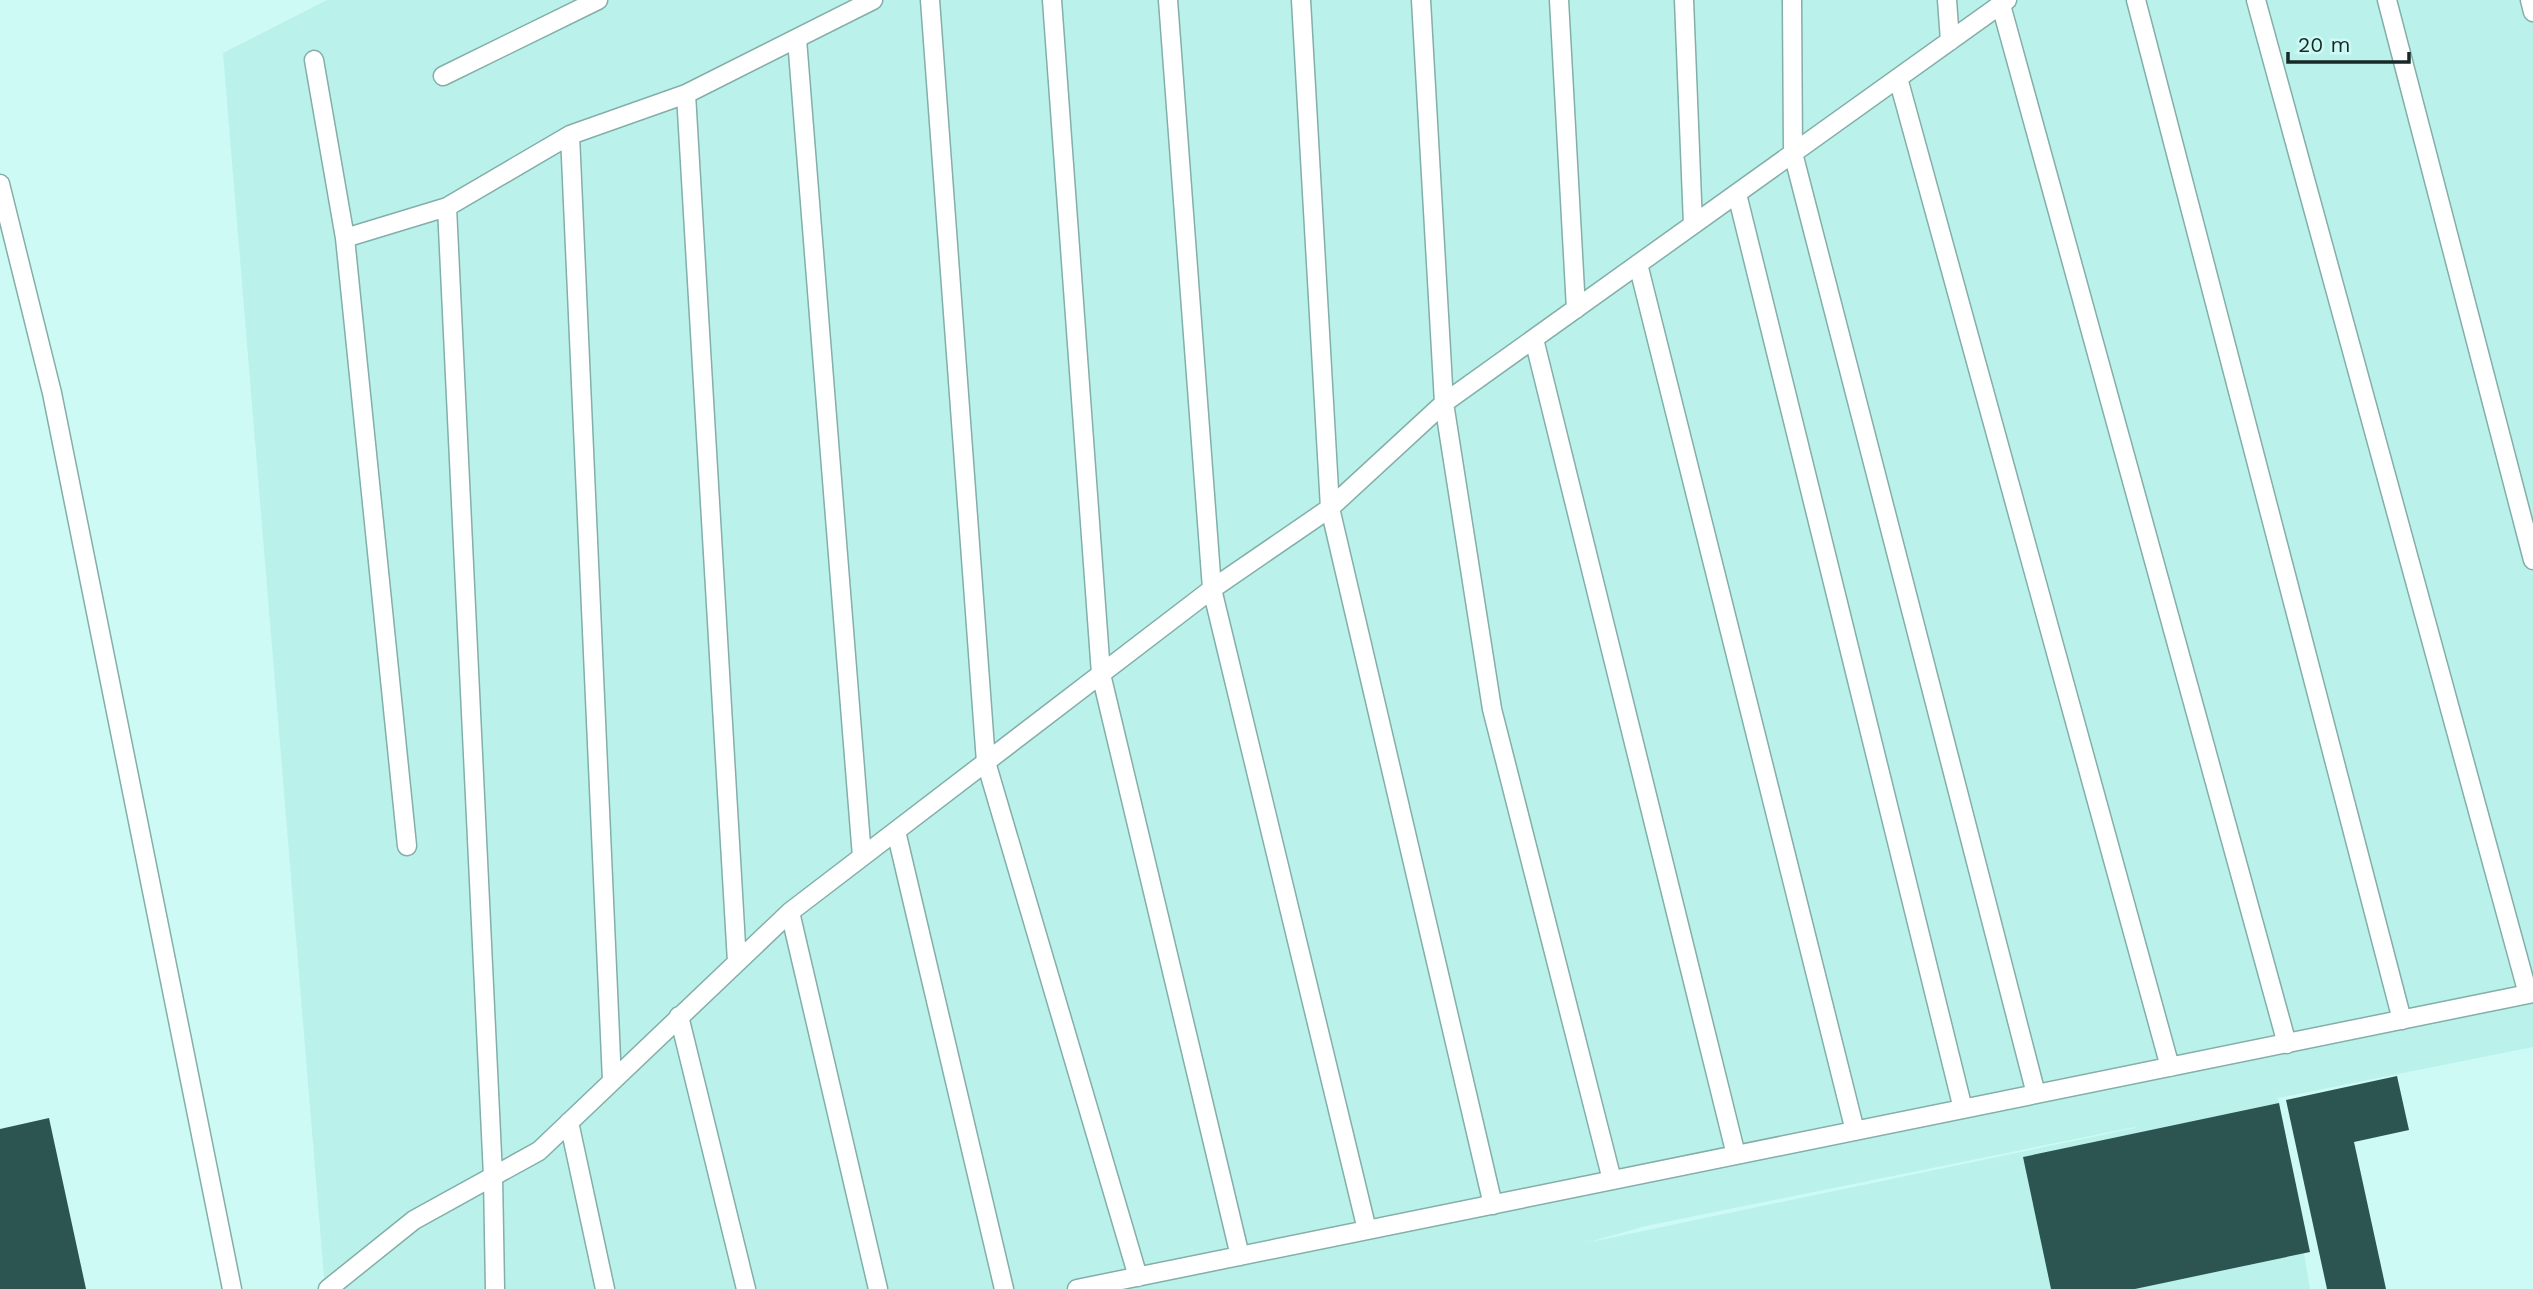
<svg xmlns="http://www.w3.org/2000/svg" width="2533" height="1289" font-family="'Work Sans',sans-serif">
<rect width="100%" height="100%" fill="#cdfaf4"/>
<path fill="#baf2eb" fill-rule="evenodd" d="M327,0H2533V1047L2278,1098L2310,1289H325L223,53ZM2135,1127V1128L1586,1243L1646,1226Z"/>
<path fill="#2c5551" d="M2397,1076L2409,1130L2354,1142L2386,1289H2327L2286,1100Z
M2279,1103L2310,1252L2135,1289H2051L2023,1157Z
M49,1118L86,1289H0V1129Z"/>
<g fill="none" stroke-linecap="round" stroke-linejoin="round">
<g stroke="#83aea9" stroke-width="21">
<path id="lane" d="M930,0L986,762L1138,1277
M1052,0L1101,674L1240,1256
M1168,0L1212,589L1367,1230
M1301,0L1330,508L1493,1205
M1421,0L1444,403L1492,709L1612,1180
M1559,0L1576,309
M1684,0L1693,225
M1792,0L1793,153L2036,1094
M1947,0L1950,41
M2136,0L2402,1020
M2256,0L2528,994
M2387,0L2533,560
M2530,0L2533,12
M2001,5L2287,1044
M797,39L862,857
M314,60L345,238L407,846
M443,76L598,0
M1898,78L2170,1067
M686,94L737,962
M570,135L612,1081
M0,184L52,393L232,1289
M1737,194L1963,1109
M447,207L493,1176L495,1289
M345,238L447,207L570,135L686,94L873,0
M1638,264L1855,1131
M1534,339L1736,1155
M896,831L1004,1289
M790,912L878,1289
M679,1016L746,1289
M569,1122L605,1289
M328,1289L414,1220L539,1151L790,912L1212,589L1330,508L1444,403L2007,0
M1077,1289L2533,993"/>
</g>
<use href="#lane" stroke="#fff" stroke-width="18"/>
</g>
<path d="M2288 52v10h121v-10" fill="none" stroke="#172927" stroke-width="3.5"/>
<text x="2298" y="52" font-size="21" fill="#172927" stroke="#cdfaf4" stroke-width="5" paint-order="stroke">20 m</text>
</svg>
